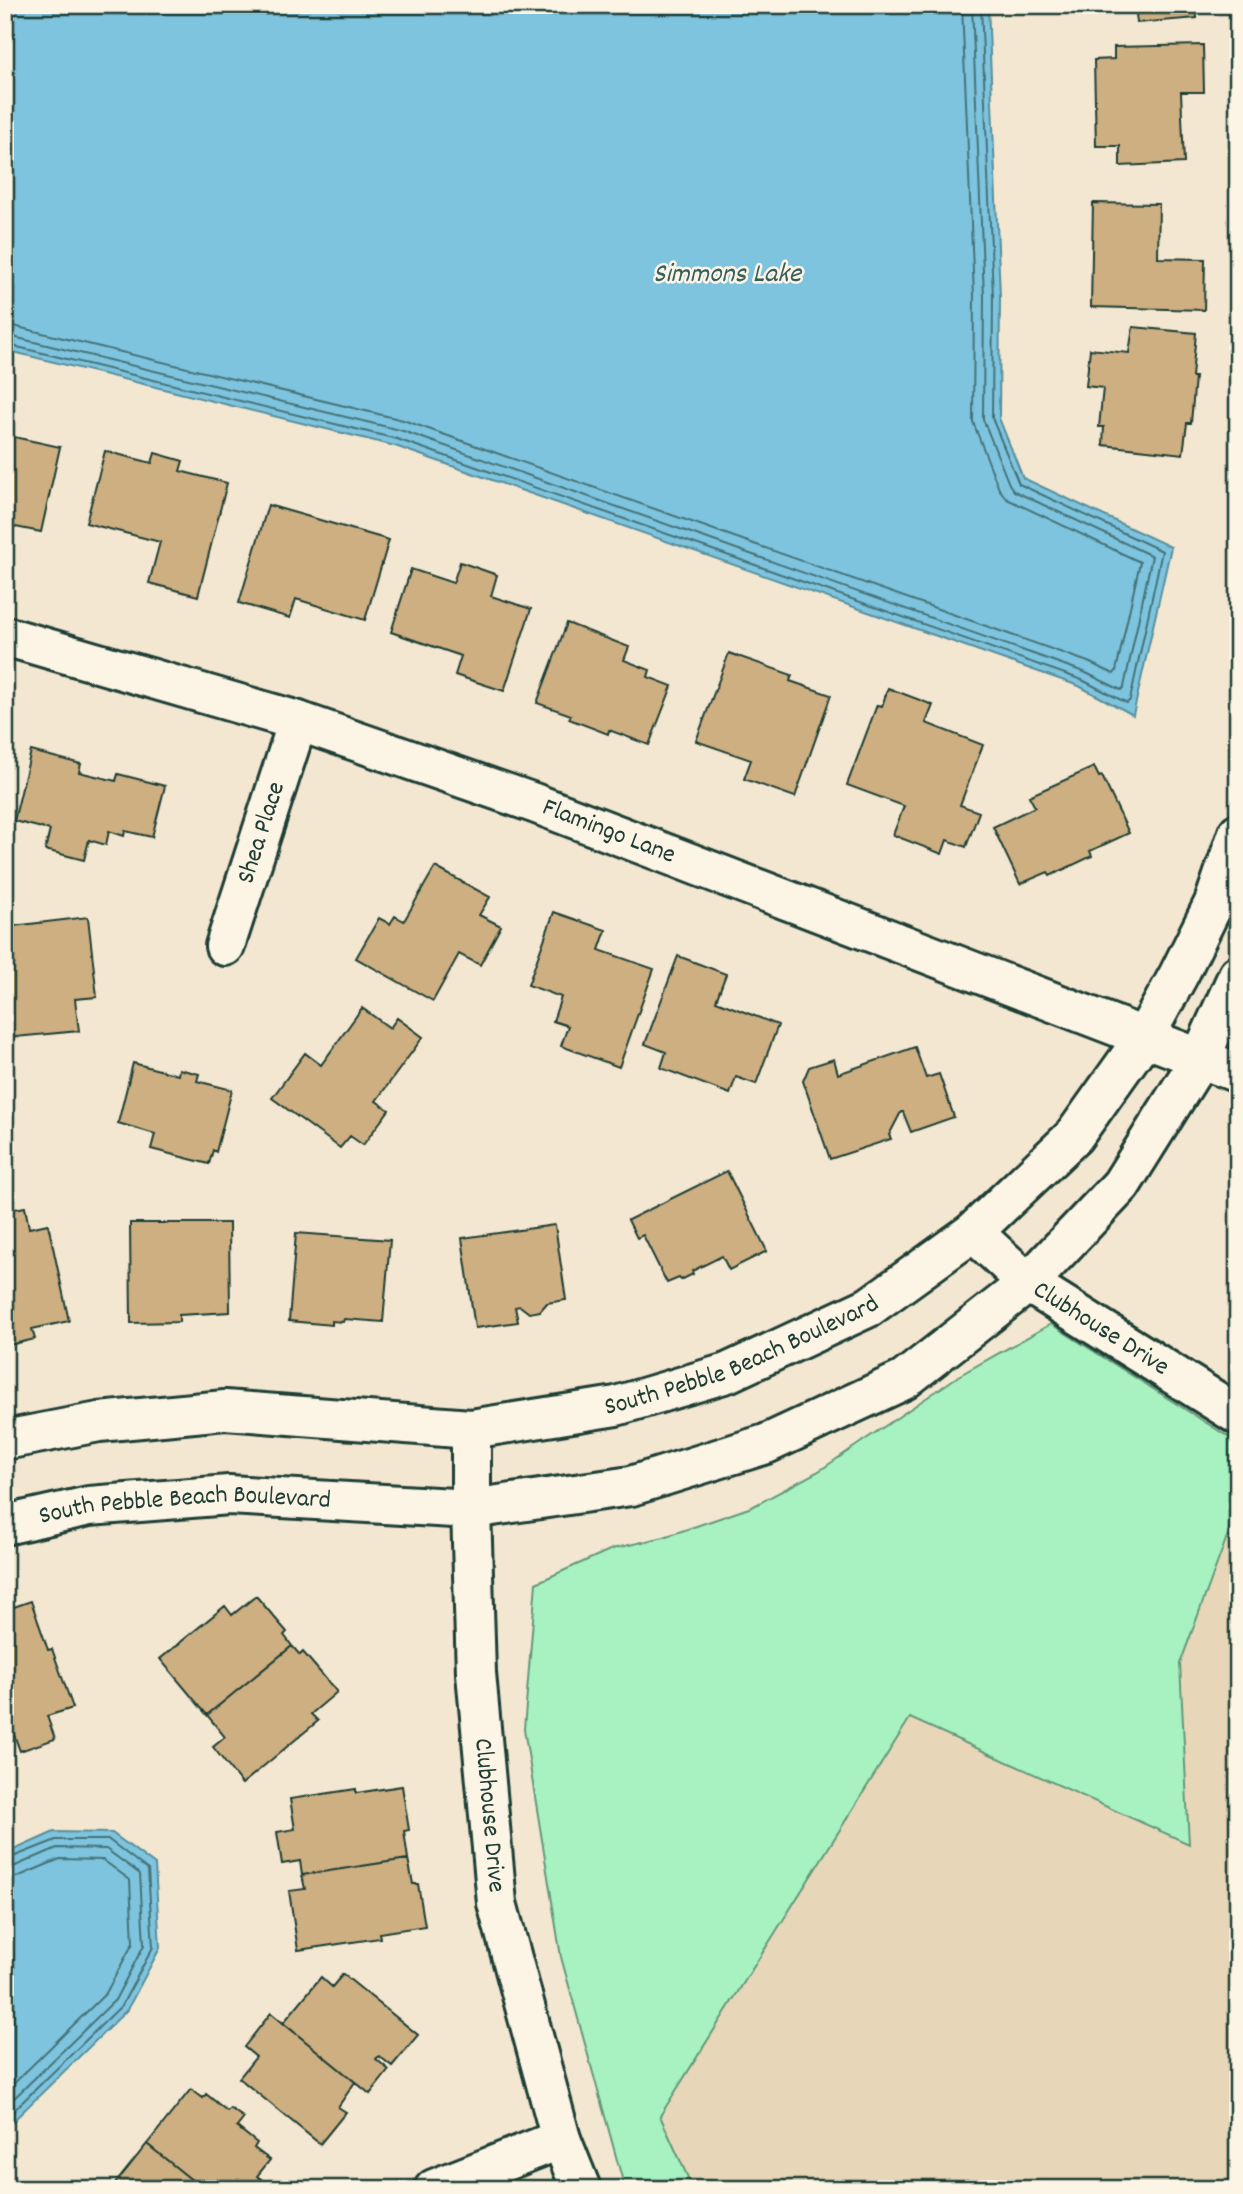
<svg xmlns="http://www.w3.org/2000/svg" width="1243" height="2194" font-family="Dekko,sans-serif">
<rect width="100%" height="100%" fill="#f3e7d1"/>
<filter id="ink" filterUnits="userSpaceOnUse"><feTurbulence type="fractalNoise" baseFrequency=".0143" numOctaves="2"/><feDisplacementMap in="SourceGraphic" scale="14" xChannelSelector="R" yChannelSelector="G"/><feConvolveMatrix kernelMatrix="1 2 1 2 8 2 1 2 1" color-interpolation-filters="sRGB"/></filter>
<g filter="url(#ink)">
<path fill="#e8d6b9" d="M1238,1485V2189H703L689,2180L660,2116L910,1718L1189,1844L1180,1664L1228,1534Z"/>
<path fill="#a8f2c1" stroke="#64987a" stroke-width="2" d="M1051,1324L1238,1443V1485L1228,1534L1180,1664L1189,1844L910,1718L660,2116L689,2180L703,2189H625L561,1957L524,1729L536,1583L612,1549L664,1537L752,1507L819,1471L960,1375Z"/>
<path fill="#7ec4df" stroke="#588e9b" stroke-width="2" d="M5,5H988L1000,296L999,418L1023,478L1171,547L1133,715L1079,686L395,446L5,350Z
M54,1832L112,1833L155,1865L160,1948L127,2010L5,2129V1854Z"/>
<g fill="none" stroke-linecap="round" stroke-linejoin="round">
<path stroke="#457378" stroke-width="2" d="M5,324L403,420L1088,662L1114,674L1116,671L1140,562L1007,499L999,489L973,422L974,296L962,5
M5,335L400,430L1084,672L1121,690L1124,687L1152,556L1014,491L1009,484L983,419L984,296L972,5
M5,344L397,439L1082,680L1127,703L1130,700L1162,551L1019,484L992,418L993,296L981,5
M5,1860L56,1840H109L148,1870L153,1947L122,2005L5,2119
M5,1868L13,1867L57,1848L106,1849L140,1874L144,1945L115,2000L5,2107
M5,1879L17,1877L60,1859L103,1860L130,1880L133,1943L106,1993L5,2092"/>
</g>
<path fill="#cdaf81" stroke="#1f3d34" stroke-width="2" d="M1135,5H1198V8H1196L1197,18L1137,23Z
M1203,45L1204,92H1181L1184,163L1120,166V146H1096L1094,60L1114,59V47Z
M1093,203L1159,204L1158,258L1205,259L1204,310L1091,307Z
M1133,327L1196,333L1192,377H1195L1191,423H1187L1183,454L1103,445L1104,427H1099L1103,388L1086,386L1090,349L1129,353Z
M5,435L60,447L41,532L5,525Z
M105,451L152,463L155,453L183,461L180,471L227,483L198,596L149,583L160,542L86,523Z
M268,505L389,540L365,620L296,599L290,618L239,603Z
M460,562L497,575L491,596L531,609L504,691L455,675L461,656L391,632L411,569L453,583Z
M567,623L629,647L624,660L650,670L648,677L672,686L649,745L609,730L608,734L569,719L571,715L537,703Z
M729,653L792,675L790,681L831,695L795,797L744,779L751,760L696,741Z
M888,688L933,705L926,723L983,745L960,805L979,812L966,847L947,840L942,854L893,835L904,806L847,785L877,705L882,706Z
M31,751L81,764L79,772L116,781L118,774L165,786L152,837L125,831L124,836L109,831L106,845L89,840L84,860L45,850L50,830L14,821Z
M1094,767L1099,777L1102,776L1129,833L1090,851L1092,856L1050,876L1048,872L1020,884L993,827L1035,807L1029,796Z
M435,867L490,897L479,915L501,926L480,965L459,954L433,1001L356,958L379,918L390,924L395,916L404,921Z
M554,912L606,930L599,950L654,969L619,1067L561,1046L568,1026L553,1021L561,997L528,985Z
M88,917L97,997L75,999L79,1031L5,1038V927Z
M678,956L726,974L716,1001L778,1025L756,1084L736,1077L730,1094L661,1068L666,1052L645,1044Z
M362,1008L390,1028L397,1018L423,1037L376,1101L389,1110L363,1145L350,1136L340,1148L272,1098L305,1053L321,1065Z
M915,1047L926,1078L939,1074L954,1117L911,1132L903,1112H901L889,1135L891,1139L830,1159L803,1081L809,1067L834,1059L838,1074Z
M133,1063L178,1075L179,1069L199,1074L197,1081L232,1090L216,1152L213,1150L209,1164L151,1149L155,1134L118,1123Z
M727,1171L767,1251L729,1270L722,1256L692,1271L693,1274L681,1280L679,1278L667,1283L643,1235L637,1238L628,1220Z
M25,1207L29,1228L48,1224L69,1321L32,1329L35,1339L5,1346V1211Z
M130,1223H229L230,1312L179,1315V1322L131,1323Z
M555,1225L566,1300L547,1303L540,1311L529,1313L520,1306L515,1307L518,1322L475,1328L462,1238Z
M296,1233L390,1240L383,1322L344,1319L343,1322L332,1321V1325L289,1321Z
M256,1596L287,1632L284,1635L292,1646L207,1715L160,1659L225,1606L232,1615Z
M31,1601L48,1650L52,1649L73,1708L47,1716L55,1739L20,1751L12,1729L5,1732V1610Z
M292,1646L300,1655L303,1652L337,1692L311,1714L318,1721L242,1784L213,1747L225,1737L207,1715Z
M402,1786L409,1830L404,1831L408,1859L302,1875L300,1861L282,1864L277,1832L295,1829L290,1799L356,1789V1793Z
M408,1859L413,1884H418L425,1926L379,1933L380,1938L298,1950L289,1891L305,1889L302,1875Z
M343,1974L418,2035L392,2066L379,2056L376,2059L389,2070L370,2094L283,2023L321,1977L332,1987Z
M271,2013L355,2082L338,2107L346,2112L320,2144L239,2078L256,2057L244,2047Z
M191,2089L203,2098L206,2094L227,2111L230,2108L244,2118L237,2127L257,2143L254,2148L270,2160L257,2176L268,2184L264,2189H203L147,2144Z
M147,2144L203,2189H111Z"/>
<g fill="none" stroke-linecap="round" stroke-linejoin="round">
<g stroke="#1f3d34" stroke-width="44">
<g id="minor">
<path id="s1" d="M5,636L298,721L534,803L1238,1073"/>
<path id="s2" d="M225,946L298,721"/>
<path id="s3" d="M973,1232L1028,1283L1238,1415"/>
<path id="s4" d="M471,1429V1509L476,1673L497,1903L561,2139L581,2189"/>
<path id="s5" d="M5,1440L99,1422L225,1410L471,1429L616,1406L727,1373L869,1307L973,1232L1074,1136L1145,1036L1179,974L1214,903L1238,833"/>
<path id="s6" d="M5,1525L89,1506L229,1495L471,1509L631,1486L766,1444L904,1380L1028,1283L1121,1185L1200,1059L1238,975"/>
<path d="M434,2189L561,2139"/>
</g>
</g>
<use href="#minor" stroke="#fcf5e5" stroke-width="38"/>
</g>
</g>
<g text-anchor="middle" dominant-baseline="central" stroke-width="5" stroke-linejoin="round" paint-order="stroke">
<g font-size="26" fill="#1f3d34" stroke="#fcf5e5">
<text stroke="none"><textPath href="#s1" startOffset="635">Flamingo Lane</textPath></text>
<text stroke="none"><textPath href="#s2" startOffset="119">Shea Place</textPath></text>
<text stroke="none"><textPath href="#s3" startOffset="161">Clubhouse Drive</textPath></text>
<text stroke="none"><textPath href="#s5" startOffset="751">South Pebble Beach Boulevard</textPath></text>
<text stroke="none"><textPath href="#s6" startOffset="182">South Pebble Beach Boulevard</textPath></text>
<text stroke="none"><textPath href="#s4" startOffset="387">Clubhouse Drive</textPath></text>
</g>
<g font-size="28" font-style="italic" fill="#375f5f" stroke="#fcf5e5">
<text x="727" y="276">Simmons Lake</text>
</g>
</g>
<rect width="1243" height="2194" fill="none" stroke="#fcf5e5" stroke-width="28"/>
<rect x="14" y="14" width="1215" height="2166" fill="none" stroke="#1f3d34" stroke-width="2.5" filter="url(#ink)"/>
</svg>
